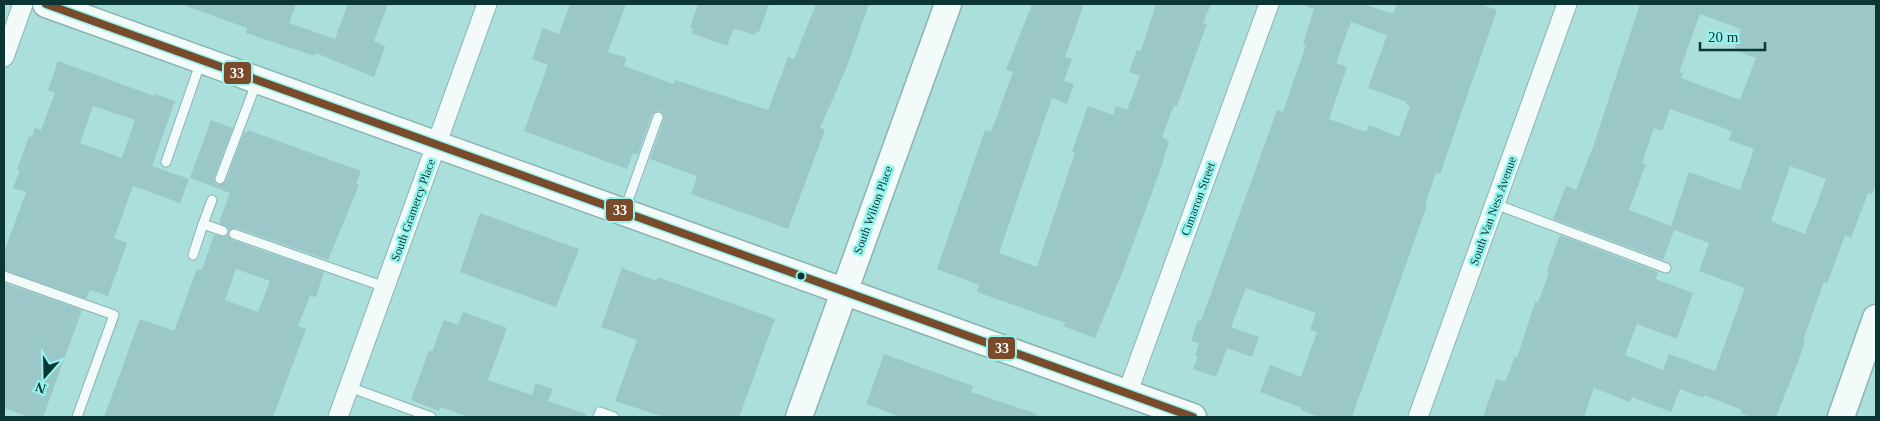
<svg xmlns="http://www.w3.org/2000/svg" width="1880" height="421" font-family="'Times New Roman',serif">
<rect width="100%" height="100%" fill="#abdfdb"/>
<path fill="#9bc7c8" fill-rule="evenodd" d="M186,4H296L289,23L335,39L348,4H388L374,41L385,46L384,50L374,77L316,53L315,56L246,33L247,28L186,6Z
M570,4H626L608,52L627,58L624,66L673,84L675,80L768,110L788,57L794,59L816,4H869L846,69L820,128L825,130L788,229L691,194L697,176L650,159L664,119L661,111H656L652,114L638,154L633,153L627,169L524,131L548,65L532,59L543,28L559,34Z
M698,4H769L759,32L756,31L755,35L735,29L733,30L727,46L691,33L693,29L690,28Z
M1032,4H1084L1065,57L1072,59L1064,81L1074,84L1067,104L1052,98L999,253L1037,267L1075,153L1072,152L1088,106L1113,115L1116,106L1127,110L1140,76L1129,72L1137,50L1141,51L1156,4H1211L1203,23L1207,24L1193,62L1177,106L1174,105L1162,137L1169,142L1161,168L1124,268L1095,338L1063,326L1065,323L977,292L979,285L937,269L985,130L991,132L1013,72L1006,70Z
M1306,4H1364L1393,14L1397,4H1480L1497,10L1440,174L1436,173L1425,204L1427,205L1352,417H1319L1301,410L1302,408L1260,392L1270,365L1301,377L1317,332L1310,330L1316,313L1246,288L1231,327L1259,337L1252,357L1227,348L1216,377L1193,369L1198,357L1195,356L1199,343L1191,341L1198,320L1201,321L1277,110L1283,112L1306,45L1303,44L1314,9L1306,6ZM1351,22L1387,35L1368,88L1407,102L1406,104L1410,106L1399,137L1369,125L1366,132L1329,119L1347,67L1336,63Z
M1640,4H1876V183L1872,194L1868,193L1851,238L1845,235L1827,284L1824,282L1803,340L1805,341L1801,354L1776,417H1751L1740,413L1742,410L1704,395L1703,398L1680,389L1671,412L1632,397L1630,402L1594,388L1584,417H1483L1496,379L1505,382L1515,356L1517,358L1535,302L1538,303L1549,272L1547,271L1560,235L1658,272L1656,279L1693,293L1677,339L1637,324L1625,355L1663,370L1669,354L1715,371L1745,288L1699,271L1709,243L1674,230L1663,260L1553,219L1566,186L1576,190L1593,147ZM1700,14L1741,29L1734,50L1756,58L1740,100L1681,78L1683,73L1679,72ZM1670,109L1732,131L1729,140L1754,149L1740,190L1689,172L1671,226L1629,210L1646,164L1642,163L1654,128L1662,131ZM1790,166L1826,179L1805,234L1771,221Z
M58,61L154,96L155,94L175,101L152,166L189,179L180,203L133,186L114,238L127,243L108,296L90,290L86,299L4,270V252L26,192L13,188L20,171L17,170L29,136L32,137L35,128L41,130L55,93L48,90ZM93,106L135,120L122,158L80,143Z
M211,120L233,128L214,177L215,183L218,185L226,181L244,132L247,133L248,130L361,171L356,184L359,185L328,260L236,228L229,230L227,227L219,223L230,193L190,178Z
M480,213L579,249L556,307L460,272Z
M214,235L224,237L228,235L232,240L324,272L316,297L310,296L298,326L306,329L273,417H104L140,319L174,331L197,269L202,270ZM236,269L270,281L258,312L225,300Z
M622,268L656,281L658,277L775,319L739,417H664L615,401L637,340L601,327Z
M4,283L82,310L43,417H29L4,408Z
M463,312L507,328L488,380L532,395L536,383L553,389L548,401L586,414V417H469L440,407L439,411L411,400L429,350L432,352L444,320L458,325Z
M884,354L973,386L971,392L1037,414V417H901L866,404Z"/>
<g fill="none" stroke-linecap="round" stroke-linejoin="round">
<g stroke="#8bb4b1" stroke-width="11">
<path id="lane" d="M166,162L201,61
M220,179L257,81
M1495,204L1666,268
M625,209L658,117
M203,224L212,200
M234,234L385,287
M193,255L203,224L223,231
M4,276L114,315L77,417
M349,387L431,417
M598,417L600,412L614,417"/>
</g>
<g stroke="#8bb4b1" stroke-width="21">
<path id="street" d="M4,57L23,4
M1127,394L1269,4
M338,417L487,4
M1418,417L1567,4"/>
</g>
<g stroke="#8bb4b1" stroke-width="29">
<path id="secondary" d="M46,4L1193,417
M799,417L948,4
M1841,417L1876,318"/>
</g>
<use href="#lane" stroke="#f2fafa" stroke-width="9"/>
<use href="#street" stroke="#f2fafa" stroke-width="19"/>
<use href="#secondary" stroke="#f2fafa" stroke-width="26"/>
<g stroke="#95f5ee" stroke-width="11">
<path id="bus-1" d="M46,4L1193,417"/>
</g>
<use href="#bus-1" stroke="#7a4b2a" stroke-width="8"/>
</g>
<circle fill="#0b3634" stroke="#95f5ee" stroke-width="2" cx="801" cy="276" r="4.5"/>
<g text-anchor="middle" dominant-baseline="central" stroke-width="5" stroke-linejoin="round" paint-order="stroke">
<g font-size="12" fill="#0b3634" stroke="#95f5ee">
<text transform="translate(1198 199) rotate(-70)">Cimarron Street</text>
<text transform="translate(413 210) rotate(-70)">South Gramercy Place</text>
<text transform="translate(873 210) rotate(-70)">South Wilton Place</text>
<text transform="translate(1493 211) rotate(-70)">South Van Ness Avenue</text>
</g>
</g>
<g stroke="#95f5ee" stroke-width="2">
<rect x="223" y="61" width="29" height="24" rx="5" fill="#7a4b2a"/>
<rect x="605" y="198" width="29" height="24" rx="5" fill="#7a4b2a"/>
<rect x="987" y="336" width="29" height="24" rx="5" fill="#7a4b2a"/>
</g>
<g font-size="14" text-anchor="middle" font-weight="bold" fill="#fff">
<text x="237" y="78">33</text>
<text x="620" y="215">33</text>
<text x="1002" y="353">33</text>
</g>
<rect width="1880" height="421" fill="none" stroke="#0b3634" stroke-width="10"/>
<g transform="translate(45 376) rotate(200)" stroke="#95f5ee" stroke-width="4" paint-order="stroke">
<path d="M0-4L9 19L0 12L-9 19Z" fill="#0b3634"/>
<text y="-8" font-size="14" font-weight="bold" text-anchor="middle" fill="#0b3634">N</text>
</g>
<path d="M1700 42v8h65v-8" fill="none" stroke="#0b3634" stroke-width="2.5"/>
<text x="1708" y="42" font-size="15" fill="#0b3634" stroke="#95f5ee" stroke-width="4" paint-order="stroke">20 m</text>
</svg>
